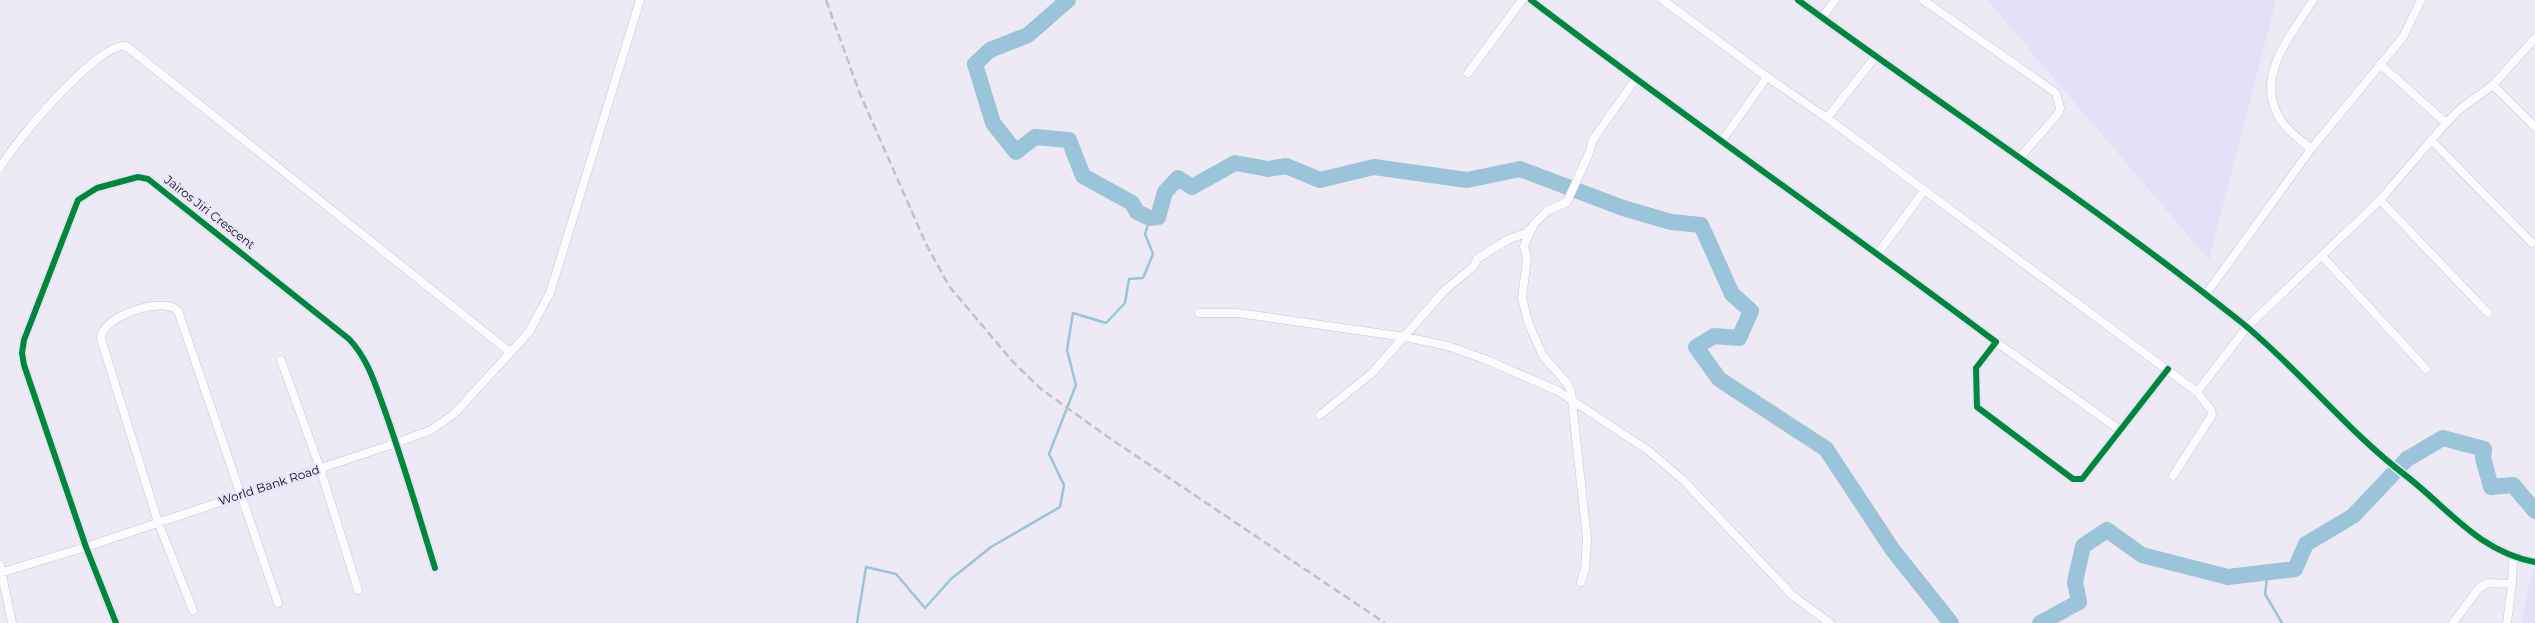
<svg xmlns="http://www.w3.org/2000/svg" width="2535" height="623" font-family="Montserrat,sans-serif">
<rect width="100%" height="100%" fill="#edeaf5"/>
<path fill="#e5e0f7" d="M1987,0H2276L2209,260Z
M2533,568L2535,569V623H2521Z"/>
<g fill="none" stroke-linecap="round" stroke-linejoin="round">
<path stroke="#9bc4da" stroke-width="2.5" d="M2268,572L2265,594L2282,623
M857,623L866,567L896,574L925,608L951,579L991,547L1060,507L1064,485L1049,454L1076,385L1067,350L1073,313L1106,323L1125,303L1129,279L1143,278L1153,254L1145,234L1150,218"/>
<path stroke="#9bc4da" stroke-width="16" d="M1068,0L1028,35L990,50L975,64L993,123L1016,152L1035,137L1069,140L1083,176L1132,203L1137,212L1150,218L1158,217L1165,192L1178,178L1192,187L1235,163L1268,169L1286,166L1320,180L1374,167L1467,180L1520,169L1623,208L1671,222L1701,225L1732,294L1751,311L1739,338L1714,336L1696,347L1719,379L1826,449L1892,549L1951,623
M2040,623L2079,602L2075,582L2083,546L2107,530L2142,555L2228,577L2295,569L2306,544L2353,516L2407,459L2443,438L2484,449L2483,458L2491,487L2513,485L2535,511"/>
<g stroke="#c7c4cf" stroke-width="9">
<path id="street" d="M1531,0C1684,117 1842,226 1996,342L1976,368L1977,407L2073,479H2082L2168,369
M1663,0L1767,77L1827,118L2197,392
M1798,0C1945,108 2098,208 2241,322C2299,369 2346,430 2405,475C2448,508 2479,552 2535,562
M1923,0L2056,93L2060,108L2058,114L2020,157
M1822,18L1835,0
M2380,64L2446,123
M1468,73L1522,0
M2493,85L2535,127
M1827,118L1876,56
M2431,140L2532,243
M1722,141L1767,77
M2311,149C2302,141 2289,132 2282,122C2252,79 2290,37 2313,0
M0,168C14,142 98,42 126,46L510,352
M2380,200L2488,313
M1878,253L1924,191
M2322,256L2426,369
M2206,294L2311,149L2403,37L2421,0
M1199,313H1238L1405,337L1448,346L1487,360L1558,391L1649,451L1683,480L1793,596L1830,623
M1996,342L2120,430
M281,360L320,468L358,590
M1320,415L1372,373L1444,291L1474,266L1477,259L1507,240L1526,233L1531,228
M2173,476L2212,415L2211,410L2197,392L2247,327L2380,200L2446,123L2460,109L2493,85L2535,38
M0,565L12,623
M0,573L86,547L396,443L431,430L454,414L529,332L550,293L640,0
M1581,582L1585,569L1587,539L1571,392L1567,383L1543,356L1528,322L1522,298L1527,259L1524,246L1527,239L1534,224L1547,211L1567,202L1590,151L1592,141L1635,80
M193,610L158,522L101,339C99,317 164,295 178,311L278,603
M116,623L86,547L24,365L22,353L24,340L78,200L97,188L138,177L148,179L349,339C369,360 376,387 386,414C404,465 419,516 435,568
M2453,623L2479,588L2487,583L2512,584L2513,558
M2507,623L2512,584"/>
</g>
<use href="#street" stroke="#fcfcfe" stroke-width="8"/>
<path stroke="#c2c1c4" stroke-width="2.5" stroke-dasharray="8 4" stroke-linecap="butt" d="M826,0L860,94L927,246L949,286L1013,362L1041,389L1105,435L1385,623"/>
<g stroke="#eae5fa" stroke-width="9">
<path id="cycleway" d="M1531,0C1684,117 1842,226 1996,342L1976,368L1977,407L2073,479H2082L2168,369
M1798,0C1945,108 2098,208 2241,322C2299,369 2346,430 2405,475C2448,508 2479,552 2535,562
M116,623L86,547L24,365L22,353L24,340L78,200L97,188L138,177L148,179L349,339C369,360 376,387 386,414C404,465 419,516 435,568"/>
</g>
<use href="#cycleway" stroke="#00873e" stroke-width="6"/>
</g>
<g text-anchor="middle" dominant-baseline="central" stroke-width="4" stroke-linejoin="round" paint-order="stroke">
<g font-size="12" fill="#100e19" stroke="#eae5fa">
<text transform="translate(210 212) rotate(38)">Jairos Jiri Crescent</text>
<text transform="translate(269 485) rotate(-18)">World Bank Road</text>
</g>
</g>
</svg>
